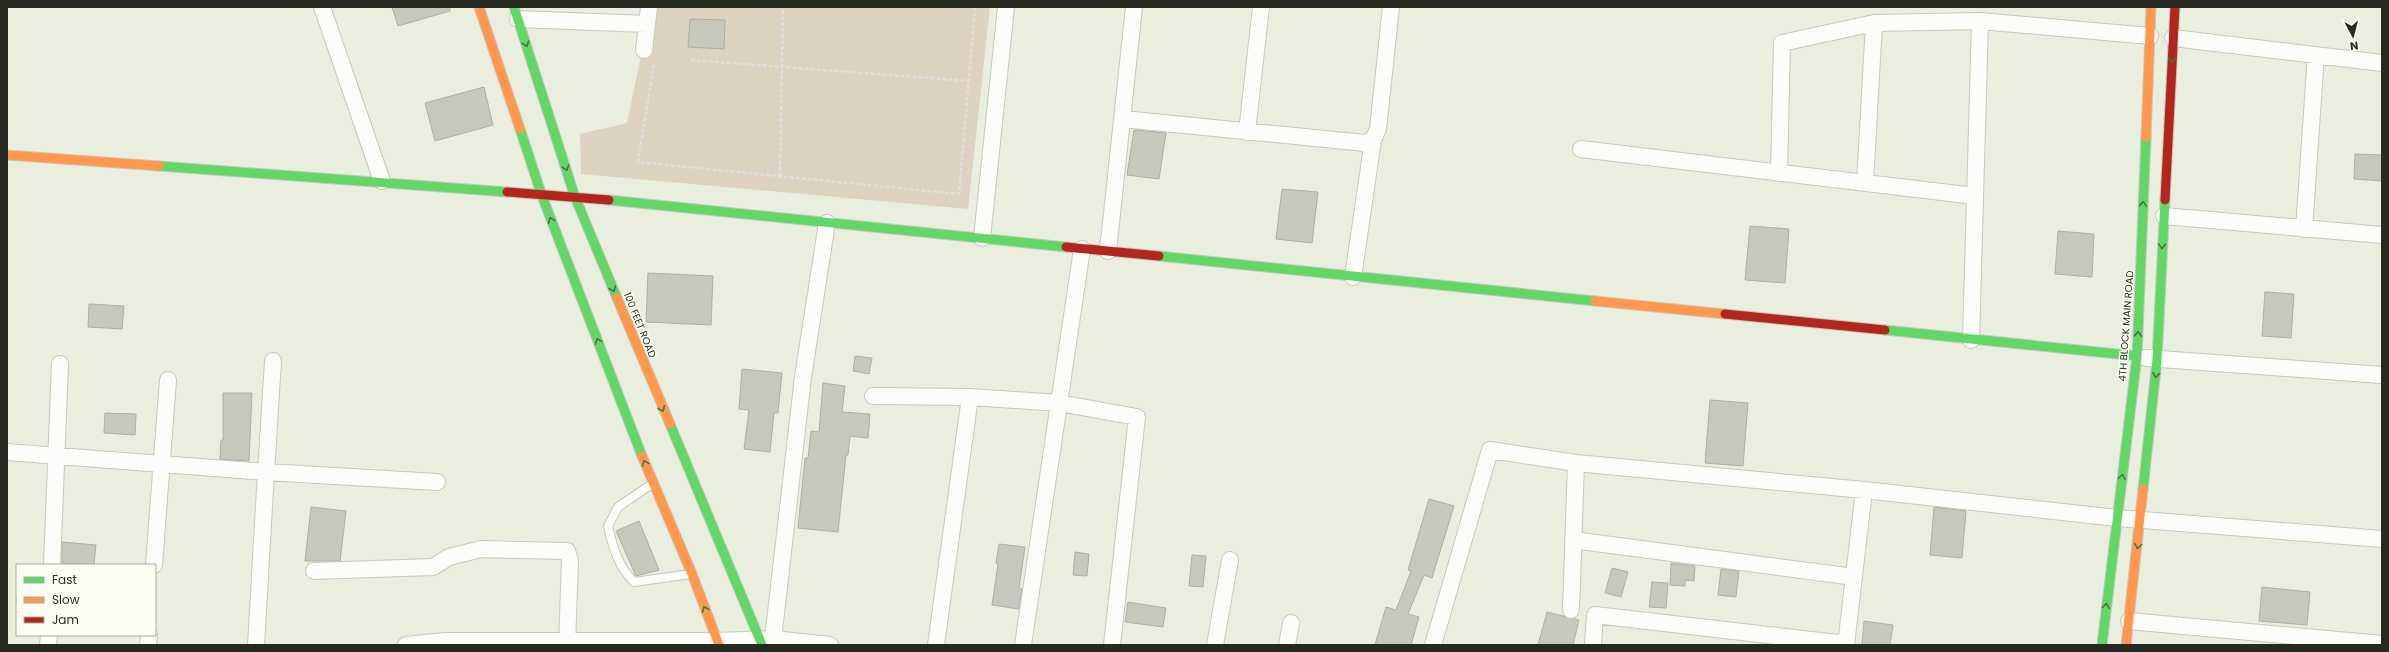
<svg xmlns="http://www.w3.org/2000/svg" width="2389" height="652" font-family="Poppins,sans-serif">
<rect width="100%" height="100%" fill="#e9eede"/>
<path fill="#ded3c1" d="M651,7H990L968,209L581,174L580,134L627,123Z"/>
<path fill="#c7c8bc" stroke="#aeaea2" d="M392,7H450V11L398,26Z
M690,19L725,20L724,49L688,47Z
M484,87L493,125L435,141L425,103Z
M1134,130L1166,133L1159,179L1127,175Z
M2355,154L2382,155V181L2354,179Z
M1282,189L1318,192L1312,243L1276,239Z
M1750,226L1789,229L1785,283L1745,280Z
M2058,231L2094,234L2092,277L2055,274Z
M648,273L713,276L711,325L646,322Z
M2265,292L2294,294L2291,338L2262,336Z
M89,304L124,306L122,329L88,327Z
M855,356L872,358L869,374L853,371Z
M742,369L782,373L778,413H774L770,452L744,449L749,410L739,409Z
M823,383L845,386L842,412L870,414L868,438L850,436L848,455H846L838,532L798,528L805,458H808L811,431L819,432Z
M223,393H252L249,461L220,459L221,440H223Z
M1710,400L1748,403L1743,466L1705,463Z
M105,413L136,414L135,435L104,433Z
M1429,499L1454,506L1432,578L1424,575L1408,614L1419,617L1411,645H1375L1386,607L1396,610L1411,571L1408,570Z
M311,507L346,511L340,561H305Z
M1934,507L1966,511L1962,558L1930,555Z
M639,521L659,570L636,576L616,531Z
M62,542L96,545L94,565L62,563Z
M999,544L1025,547L1019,588L1022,589L1019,609L992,605L998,564L996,563Z
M1075,552L1089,554L1087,576L1073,575Z
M1192,555L1206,556L1203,587L1189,586Z
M1671,563L1695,566L1694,581L1685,580V586L1670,585Z
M1612,568L1628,572L1621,597L1605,593Z
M1721,569L1739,571L1736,597L1718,595Z
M1652,582L1668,583L1666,608L1649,607Z
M2262,587L2310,592L2307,625L2259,621Z
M1128,602L1166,608L1163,627L1125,622Z
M1547,612L1579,620L1573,645H1538Z
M1864,621L1893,625L1890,645H1862Z"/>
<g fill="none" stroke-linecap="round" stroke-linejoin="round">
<g stroke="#c5c9bd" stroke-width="10">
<path id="lane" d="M652,484L618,507L608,526C613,548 618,566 634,582L691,574"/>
</g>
<g stroke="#c5c9bd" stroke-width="18">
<path id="street" d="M322,7L382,181
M518,19L647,24
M2173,38L2382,63
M644,50L649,7
M1123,119L1365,143L1373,140L1378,129L1391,7
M1247,132L1261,7
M1581,149L1975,196
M1779,173L1782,43L1874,23L1980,21L2150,36
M1865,183L1874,23
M2164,216L2382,235
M2304,229L2316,55
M982,238L1006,7
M1108,251L1134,7
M1353,277L1373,140
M1971,340L1980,21
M2146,358L2382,375
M273,361L266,472L437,482
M873,396L970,397L1059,403L1137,417L1112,645
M7,452L266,472L256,645
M1573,540L1854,577
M52,565L60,364
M154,565L168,380
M314,571L433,567L449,557L481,549L567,551L570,560L567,645
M1571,610L1576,463
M2129,621L2382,644
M773,639L830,645
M48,645L49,635
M148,645L149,635
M406,645L445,641H717L773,639L803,377L827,223
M936,645L970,397
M1023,645L1082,249
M1215,645L1230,560
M1287,645L1291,623
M1433,645L1490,450L1576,463L1864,490L2117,518L2382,539
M1593,645L1595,615L1846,644
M1846,645L1864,490"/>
</g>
<g stroke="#c5c9bd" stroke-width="11">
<path id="fast" d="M514,7L575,197L617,298
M520,129L542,196L642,456
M159,166L507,192
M609,200L1066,247
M1159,256L1595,301
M1885,330L2137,356
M670,424L762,645
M2143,489L2157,360L2165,200
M2102,645L2137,356L2146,137"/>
</g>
<g stroke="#c5c9bd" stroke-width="11">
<path id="slow" d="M479,7L520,129
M2146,137L2151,7
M7,155L159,166
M617,298L670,424
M1595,301L1725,314
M642,456L692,574L719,645
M2126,645L2143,489"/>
</g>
<g stroke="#c5c9bd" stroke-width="11">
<path id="jam" d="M507,192L609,200
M2165,200L2175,7
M1066,247L1159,256
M1725,314L1885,330"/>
</g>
<path stroke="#e0e0dc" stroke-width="2.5" stroke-dasharray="4 2" stroke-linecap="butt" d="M691,60L969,81
M654,64L638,162L959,194L975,7
M780,176L783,7"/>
<use href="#lane" stroke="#fcfcfa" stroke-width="8"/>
<use href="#street" stroke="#fcfcfa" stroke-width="16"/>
<use href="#fast" stroke="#63d668" stroke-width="9"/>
<use href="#slow" stroke="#ff974d" stroke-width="9"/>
<use href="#jam" stroke="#b3261e" stroke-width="9"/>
</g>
<defs><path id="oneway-chevron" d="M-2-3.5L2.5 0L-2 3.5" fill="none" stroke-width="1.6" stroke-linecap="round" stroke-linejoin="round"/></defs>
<g stroke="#427740">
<use href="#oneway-chevron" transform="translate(526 44) rotate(72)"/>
<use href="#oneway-chevron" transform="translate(2172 60) rotate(93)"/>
<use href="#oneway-chevron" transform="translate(566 168) rotate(72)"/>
<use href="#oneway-chevron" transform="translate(2143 204) rotate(-88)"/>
<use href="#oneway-chevron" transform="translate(551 220) rotate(-111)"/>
<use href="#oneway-chevron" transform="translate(2162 246) rotate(92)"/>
<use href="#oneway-chevron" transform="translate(613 289) rotate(68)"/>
<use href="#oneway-chevron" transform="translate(2138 334) rotate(-88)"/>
<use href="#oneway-chevron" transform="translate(598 341) rotate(-111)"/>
<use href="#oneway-chevron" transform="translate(2156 375) rotate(96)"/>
<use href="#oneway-chevron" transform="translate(662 409) rotate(68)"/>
<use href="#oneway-chevron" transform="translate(645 463) rotate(-111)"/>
<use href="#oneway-chevron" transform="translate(2122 477) rotate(-83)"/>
<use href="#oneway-chevron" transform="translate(2138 546) rotate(97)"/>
<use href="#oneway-chevron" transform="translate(2106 606) rotate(-83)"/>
<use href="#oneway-chevron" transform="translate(705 609) rotate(-111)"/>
</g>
<g text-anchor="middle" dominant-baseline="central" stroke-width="3" stroke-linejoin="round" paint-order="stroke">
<g font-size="10" fill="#272a20" stroke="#fbfff3">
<text transform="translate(640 325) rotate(68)">100 FEET ROAD</text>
<text transform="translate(2126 326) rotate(-86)">4TH BLOCK MAIN ROAD</text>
</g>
</g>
<rect width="2389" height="652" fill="none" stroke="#272a20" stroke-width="16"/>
<rect x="16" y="564" width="140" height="72" fill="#fbfff3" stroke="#a6aa9f"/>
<rect x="24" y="577" width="20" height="6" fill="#63d668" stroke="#a6aa9f"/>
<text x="52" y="584" font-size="12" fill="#272a20">Fast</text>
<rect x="24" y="597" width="20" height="6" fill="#ff974d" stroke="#a6aa9f"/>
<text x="52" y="604" font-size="12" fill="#272a20">Slow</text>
<rect x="24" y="617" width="20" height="6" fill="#b3261e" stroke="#a6aa9f"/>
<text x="52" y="624" font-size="12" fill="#272a20">Jam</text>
<g transform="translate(2353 36) rotate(173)" stroke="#fbfff3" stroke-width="3" paint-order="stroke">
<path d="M0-3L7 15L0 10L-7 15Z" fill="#272a20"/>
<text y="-6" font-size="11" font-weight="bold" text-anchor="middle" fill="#272a20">N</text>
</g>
</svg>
